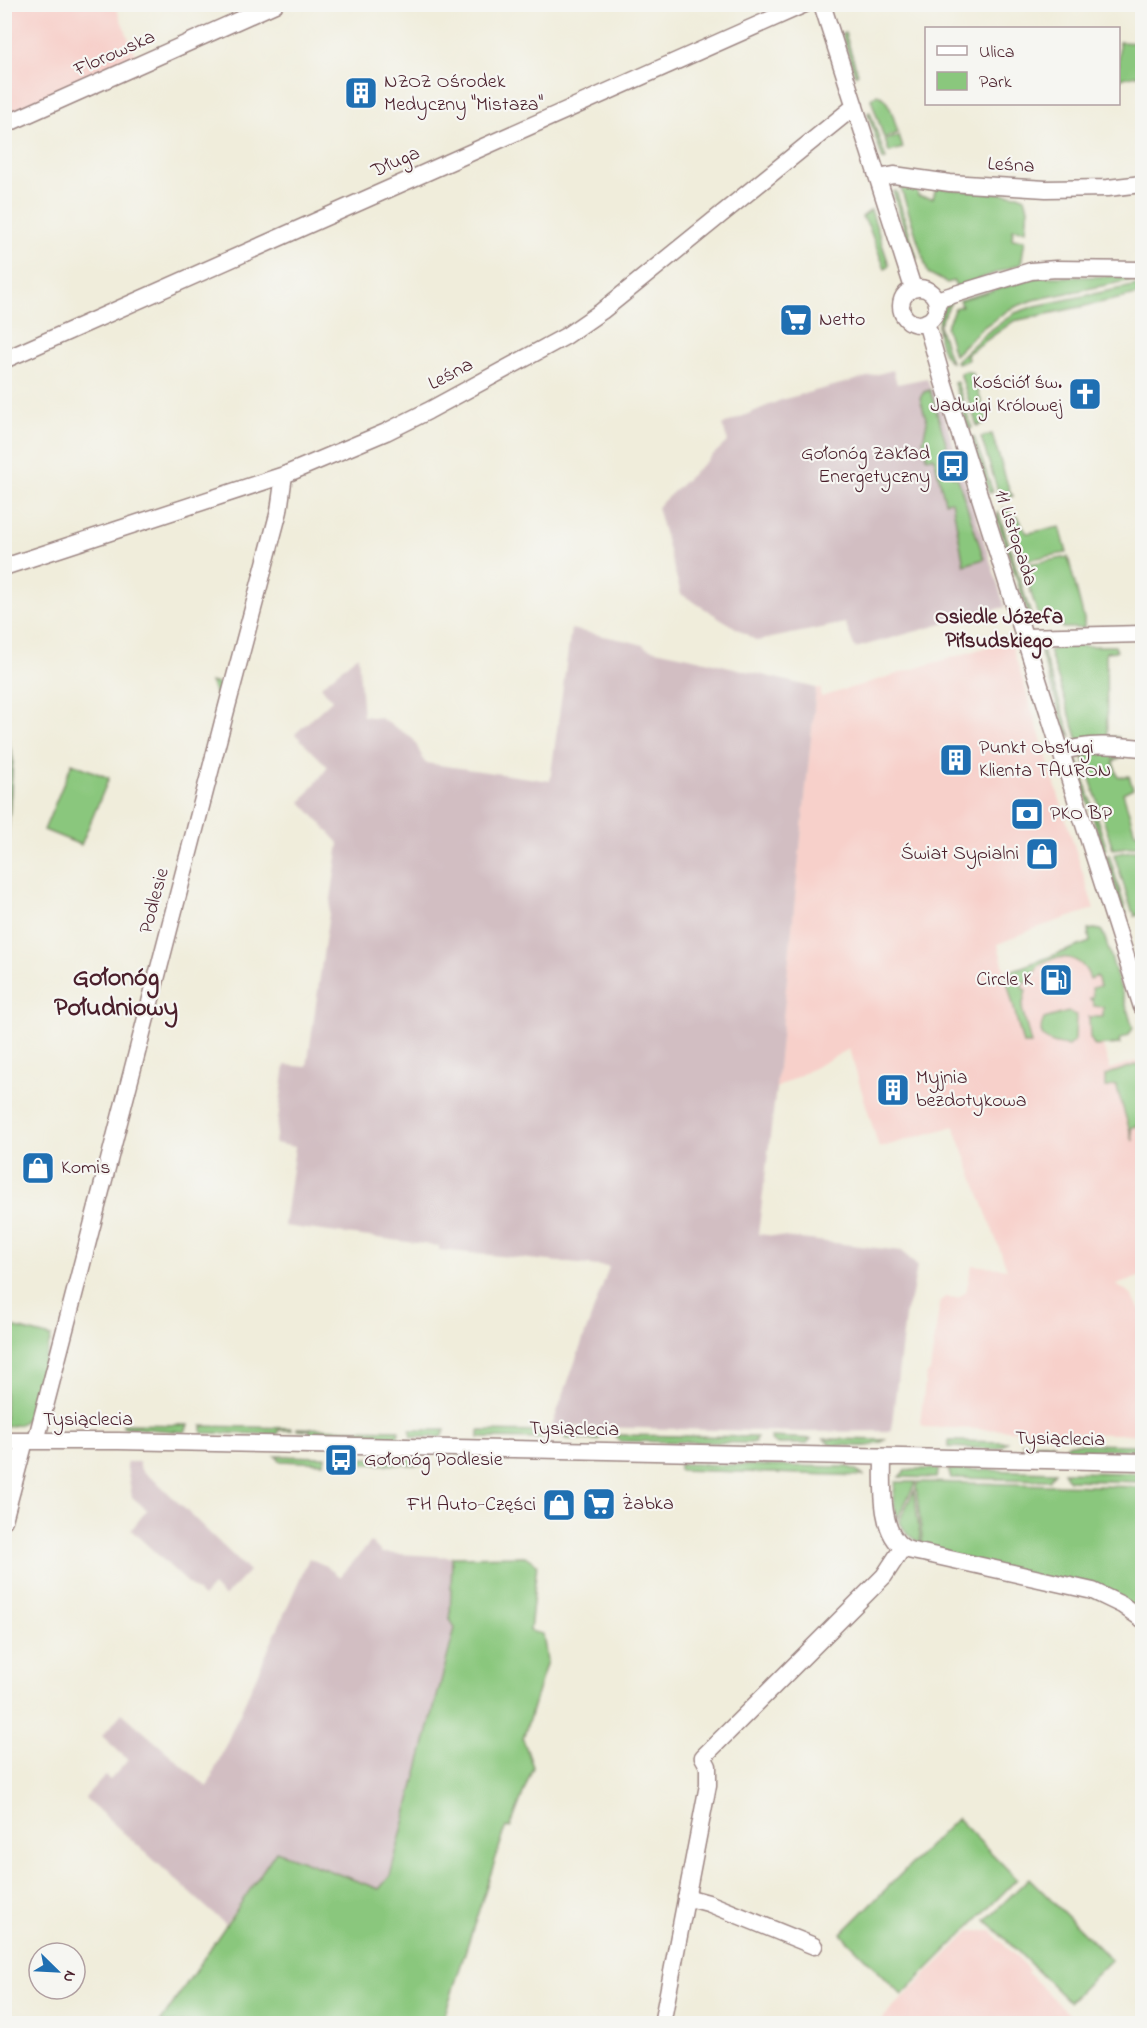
<svg xmlns="http://www.w3.org/2000/svg" width="1147" height="2028" font-family="'Indie Flower',sans-serif">
<rect width="100%" height="100%" fill="#f6f6f2"/>
<filter id="ink" filterUnits="userSpaceOnUse"><feTurbulence type="fractalNoise" baseFrequency=".0167" numOctaves="2"/><feDisplacementMap in="SourceGraphic" scale="12" xChannelSelector="R" yChannelSelector="G"/><feConvolveMatrix kernelMatrix="1 2 1 2 8 2 1 2 1" color-interpolation-filters="sRGB"/></filter>
<filter id="wash" filterUnits="userSpaceOnUse"><feTurbulence type="fractalNoise" baseFrequency=".008" numOctaves="4" result="noise"/><feDisplacementMap in="SourceGraphic" scale="24" xChannelSelector="R" yChannelSelector="G"/><feGaussianBlur stdDeviation="1.35" result="paint"/><feColorMatrix in="noise" values="0 0 0 0 0 0 0 0 0 0 0 0 0 0 0 0 0 1.4 0 .05"/><feComposite in="paint" operator="in"/></filter>
<g filter="url(#wash)">
<rect width="100%" height="100%" fill="#f0eddb"/>
<path fill="#f7d0ca" d="M4,5H115L137,59L5,119Z
M1010,640L1094,909L1036,928L998,944L1005,973L1090,942L1102,989L1103,1046L1110,1069L1135,1061H1142V1276L1116,1285L1130,1293L1142,1312V1435L924,1427L920,1423L926,1376L930,1371L940,1301L945,1297L958,1298L966,1292L972,1265L1007,1269L954,1126L879,1148L849,1049L776,1088L816,688L821,689V697Z
M970,1931H991L1029,1970L1027,1972L1071,2016L1063,2024L878,2023Z"/>
<path fill="#d2bec2" d="M893,370L897,384L927,378L931,390L937,394L1005,607L855,648L845,623L757,641L681,594L657,507L728,441L722,425L781,400Z
M571,629L632,642L643,645L646,648L689,657L816,688L776,1088L758,1234L902,1251L917,1266L912,1294L906,1310L891,1431L801,1432L552,1426L609,1267L439,1250V1246L284,1226L295,1147L275,1143L285,1065L307,1067L339,843L301,802L328,767L295,734L332,700L321,686L358,655L363,716L380,718L408,735L414,740L425,763L550,781Z
M126,1462H139L141,1470L160,1485L249,1571L224,1597L213,1586L203,1597L131,1530L147,1510L132,1497Z
M371,1542L382,1553L452,1557L450,1619L455,1628L391,1876L379,1889L277,1851L225,1924L85,1798L105,1776L110,1780L128,1760L102,1736L122,1713L207,1787L309,1558L326,1566L340,1577Z"/>
<path fill="#8ac77d" stroke="#6a7354" stroke-width="1.5" d="M845,33L858,74L855,75L842,34Z
M1119,42L1142,43V74L1119,79Z
M877,94C891,100 894,120 898,133L884,138L871,99Z
M870,112L886,159L883,160L869,117L868,113Z
M899,136L903,148L889,152L885,140Z
M899,182L916,185L918,196L933,198L935,191L939,188L1018,195L1025,198L1028,208L1026,230L1013,229L1012,239L1025,240L1021,264L956,287L954,281L947,283L928,273Z
M896,191L917,258L914,259L893,192Z
M871,210L889,265L887,268L885,269L868,225L862,217Z
M1142,276V278L1033,300L1010,309L981,329L954,355L946,327L955,308L962,306L960,300L1038,277Z
M1142,284V294L1014,321L967,354L968,360L957,363L956,361L985,334L1015,313L1035,306Z
M951,302L939,326L951,362C937,352 931,310 951,302Z
M966,371L972,373L988,422L977,426L960,373Z
M957,382L972,428L969,429L954,383Z
M930,390L952,462L948,464L953,477L957,476L984,559L964,565L952,501L945,502L934,457L927,458L923,440L927,422L920,398L924,392Z
M992,434L1010,492L1013,496L1000,498L981,437Z
M971,437H974L993,492L989,493Z
M1004,508L1019,519L1027,533L1060,527L1067,553L1020,561Z
M998,511L1033,621L1028,614L997,518Z
M1068,557L1084,619V628H1062V623L1048,622L1039,618L1022,565Z
M1061,646H1115L1117,651L1106,652L1107,737H1118L1116,741L1078,740L1049,651Z
M1042,649L1071,737L1065,729L1041,653Z
M210,682L227,686L222,701H219Z
M1116,752L1123,757L1113,761L1118,777L1129,776L1133,788L1123,793L1135,833L1142,831V845L1113,849L1082,754Z
M1077,759L1107,849H1103L1076,764Z
M72,763L109,778L81,845L44,830Z
M1142,849V920L1140,915L1134,916L1135,913L1132,911L1114,854Z
M1109,855L1127,915L1122,910L1106,856Z
M1094,929L1101,930L1104,935L1133,1028L1129,1035L1119,1040L1120,1044L1095,1046L1090,1038L1089,1017H1103V1007L1094,1006L1092,1000H1090V998H1093L1092,988L1100,986L1097,976L1090,979C1082,954 1058,953 1039,965L1028,983L1024,982L1022,988L1026,990L1022,1008L1031,1044H1023L1005,973L1090,942L1088,930Z
M1068,1012L1076,1015L1075,1040L1068,1046C1052,1044 1034,1040 1044,1019Z
M1136,1065H1142V1124L1131,1128L1133,1141L1116,1085L1105,1088V1075Z
M5,1325L51,1337L30,1414C23,1425 17,1426 5,1426Z
M123,1424L188,1425L185,1432L123,1427Z
M202,1426L292,1428V1430H278V1434L202,1433Z
M297,1428L399,1430L398,1437L310,1435V1430H297Z
M410,1430H445L442,1437H411Z
M479,1431L549,1432L540,1439L479,1438Z
M562,1433L602,1434L598,1440L566,1439Z
M614,1435L757,1437L755,1442L750,1443L620,1441Z
M770,1437L811,1439L806,1444H778L772,1442Z
M824,1439L885,1440C871,1450 848,1445 831,1445Z
M948,1441L1007,1442L1003,1446L996,1449L948,1447Z
M1022,1443H1052L1056,1450L1030,1449Z
M1068,1444L1142,1445V1450H1064Z
M275,1456L325,1457L324,1463L281,1461Z
M357,1458L413,1459L418,1461L422,1465L357,1464Z
M679,1464L848,1467L856,1470L863,1476L679,1470Z
M913,1469H939L936,1478L899,1477L905,1471Z
M948,1469L1055,1472L1049,1480L951,1478Z
M1064,1472L1142,1473V1482L1069,1480Z
M896,1482H916L897,1519L893,1498Z
M918,1482L1142,1487V1611L923,1546L916,1487Z
M914,1491L921,1544L907,1534L899,1521Z
M525,1556L537,1564L530,1631L543,1634L547,1661L523,1739L533,1767L510,1828L506,1827L444,2017L455,2023H160L276,1851L379,1889L390,1876L455,1628L450,1619L452,1557Z
M957,1818L1017,1879L902,1995L841,1934Z
M1029,1878L1111,1960L1069,2002L986,1920Z"/>
<path fill="#6fac6c" stroke="#5c664c" stroke-width="1.5" d="M5,729L13,758L5,879Z"/>
</g>
<g filter="url(#ink)">
<g fill="none" stroke-linecap="round" stroke-linejoin="round">
<g stroke="#9d8683" stroke-width="19">
<path id="minor" d="M822,4L913,288
M4,125L275,4
M878,178L894,175L950,183L1046,189L1108,188L1142,184
M901 306a18 18 0 1 1 36 0a18 18 0 1 1-36 0Z
M936,300L1031,271L1056,269L1142,270
M926,322L942,378L1142,1007
M4,360L805,4
M4,567L284,475L386,432L428,411L566,336L602,311L855,106
M1024,637L1142,634
M1061,752C1087,743 1115,745 1142,748
M4,1441H118L1142,1462
M36,1441L225,714L279,511L284,475
M883,1457C883,1482 879,1533 904,1548C910,1551 917,1552 923,1553L1093,1591L1122,1605L1142,1619
M4,1520L25,1441
M686,1897L708,1903L814,1946
M662,2024L708,1785V1766L703,1757L884,1576L903,1547"/>
</g>
<use href="#minor" stroke="#fff" stroke-width="16"/>
</g>
</g>
<defs>
<g id="building-square" transform="scale(1.725)"><rect x="-9" y="-9" width="18" height="18" rx="4" fill="#1f6fb2" stroke="#f6f6f2"/><path d="M-4-6H4V6H1V3H-1V6H-4ZM-2.5-4.3h1.7v1.8h-1.7ZM.8-4.3h1.7v1.8H.8ZM-2.5-1h1.7V.8h-1.7ZM.8-1h1.7V.8H.8Z" fill="#fff"/></g>
<g id="supermarket-square" transform="scale(1.725)"><rect x="-9" y="-9" width="18" height="18" rx="4" fill="#1f6fb2" stroke="#f6f6f2"/><path d="M-6-5.5h2.5l.6 2H6L4.5 2H-2.5L-4.4-4H-6ZM-1.5 3.2a1.3 1.3 0 1 0 .1 0ZM3 3.2a1.3 1.3 0 1 0 .1 0Z" fill="#fff"/></g>
<g id="church-square" transform="scale(1.725)"><rect x="-9" y="-9" width="18" height="18" rx="4" fill="#1f6fb2" stroke="#f6f6f2"/><path d="M-1.2-6h2.4v3.5h3.3v2.4h-3.3V6h-2.4V-.1h-3.3v-2.4h3.3Z" fill="#fff"/></g>
<g id="bus-square" transform="scale(1.725)"><rect x="-9" y="-9" width="18" height="18" rx="4" fill="#1f6fb2" stroke="#f6f6f2"/><path d="M-5-6H5V4H4V6H2V4H-2V6H-4V4H-5ZM-3.5-4V0h7V-4ZM-3.5 1.2v1.5H-2V1.2ZM2 1.2v1.5H3.5V1.2Z" fill="#fff"/></g>
<g id="bank-square" transform="scale(1.725)"><rect x="-9" y="-9" width="18" height="18" rx="4" fill="#1f6fb2" stroke="#f6f6f2"/><path d="M-6-4H6V4H-6ZM0-2.3a2.3 2.3 0 1 0 0 4.6a2.3 2.3 0 1 0 0-4.6Z" fill="#fff"/></g>
<g id="shop-square" transform="scale(1.725)"><rect x="-9" y="-9" width="18" height="18" rx="4" fill="#1f6fb2" stroke="#f6f6f2"/><path d="M-5-2.5h2.3a2.7 3.5 0 0 1 5.4 0H5L5.5 6h-11ZM-1.5-2.5h3a1.5 2.3 0 0 0-3 0Z" fill="#fff"/></g>
<g id="fuel-square" transform="scale(1.725)"><rect x="-9" y="-9" width="18" height="18" rx="4" fill="#1f6fb2" stroke="#f6f6f2"/><path d="M-5.5-6h7V0h2V4h1.3V-2.5L3-4.5l.8-.8L6-3V5H2.5V1h-1V6h-7ZM-4.2-4.7v3.2H.2V-4.7Z" fill="#fff"/></g>
</defs>
<g fill-rule="evenodd">
<use href="#building-square" x="361" y="93"/>
<use href="#supermarket-square" x="796" y="320"/>
<use href="#church-square" x="1085" y="394"/>
<use href="#bus-square" x="953" y="466"/>
<use href="#building-square" x="956" y="760"/>
<use href="#bank-square" x="1027" y="814"/>
<use href="#shop-square" x="1042" y="854"/>
<use href="#fuel-square" x="1056" y="980"/>
<use href="#building-square" x="893" y="1090"/>
<use href="#shop-square" x="38" y="1168"/>
<use href="#bus-square" x="341" y="1460"/>
<use href="#supermarket-square" x="599" y="1504"/>
<use href="#shop-square" x="559" y="1505"/>
</g>
<g text-anchor="middle" dominant-baseline="central" stroke-width="4.5" stroke-linejoin="round" paint-order="stroke">
<g font-size="20" fill="#4a1f2b" stroke="#f6f6f2">
<text transform="translate(115 54) rotate(-24)">Florowska</text>
<text transform="translate(396 163) rotate(-24)">Długa</text>
<text transform="translate(1011 166) rotate(3)">Leśna</text>
<text transform="translate(451 375) rotate(-28)">Leśna</text>
<text transform="translate(1015 538) rotate(72)">11 Listopada</text>
<text transform="translate(155 901) rotate(-75)">Podlesie</text>
<text x="88" y="1420">Tysiąclecia</text>
<text transform="translate(574 1430) rotate(1)">Tysiąclecia</text>
<text transform="translate(1060 1440) rotate(1)">Tysiąclecia</text>
</g>
<g font-size="20" fill="#4a1f2b" stroke="#f6f6f2" text-anchor="start">
<text x="384" y="82">NZOZ Ośrodek<tspan x="384" dy="23">Medyczny "Mistaza"</tspan></text>
<text x="819" y="320">Netto</text>
<text x="1062" y="383" text-anchor="end">Kościół św.<tspan x="1062" dy="23">Jadwigi Królowej</tspan></text>
<text x="930" y="454" text-anchor="end">Gołonóg Zakład<tspan x="930" dy="23">Energetyczny</tspan></text>
<text x="979" y="748">Punkt Obsługi<tspan x="979" dy="23">Klienta TAURON</tspan></text>
<text x="1050" y="814">PKO BP</text>
<text x="1019" y="854" text-anchor="end">Świat Sypialni</text>
<text x="1033" y="980" text-anchor="end">Circle K</text>
<text x="916" y="1078">Myjnia<tspan x="916" dy="23">bezdotykowa</tspan></text>
<text x="61" y="1168">Komis</text>
<text x="364" y="1460">Gołonóg Podlesie</text>
<text x="622" y="1504">Żabka</text>
<text x="536" y="1505" text-anchor="end">FH Auto-Części</text>
</g>
<g font-size="21" font-weight="bold" fill="#4a1f2b" stroke="#f6f6f2">
<text x="999" y="618">Osiedle Józefa<tspan x="999" dy="24">Piłsudskiego</tspan></text>
</g>
<g font-size="26" font-weight="bold" fill="#4a1f2b" stroke="#f6f6f2">
<text x="116" y="979">Gołonóg<tspan x="116" dy="30">Południowy</tspan></text>
</g>
</g>
<rect width="1147" height="2028" fill="none" stroke="#f6f6f2" stroke-width="24"/>
<rect x="925" y="27" width="195" height="78" fill="#f6f6f2" stroke="#b1a0a2" stroke-width="1.5"/>
<rect x="937" y="46" width="30" height="9" fill="#ffffff" stroke="#b1a0a2" stroke-width="1.5"/>
<text x="979" y="57" font-size="18" fill="#4a1f2b">Ulica</text>
<rect x="937" y="72" width="30" height="18" fill="#8ac77d" stroke="#b1a0a2" stroke-width="1.5"/>
<text x="979" y="87" font-size="18" fill="#4a1f2b">Park</text>
<g transform="translate(57 1971) rotate(114)"><circle r="28" fill="#f6f6f2" stroke="#b1a0a2" stroke-width="1.5"/>
<path d="M0-4.5L10 22L0 15L-10 22Z" fill="#1f6fb2"/>
<text y="-9" font-size="16" font-weight="bold" text-anchor="middle" fill="#4a1f2b">N</text>
</g>
</svg>
